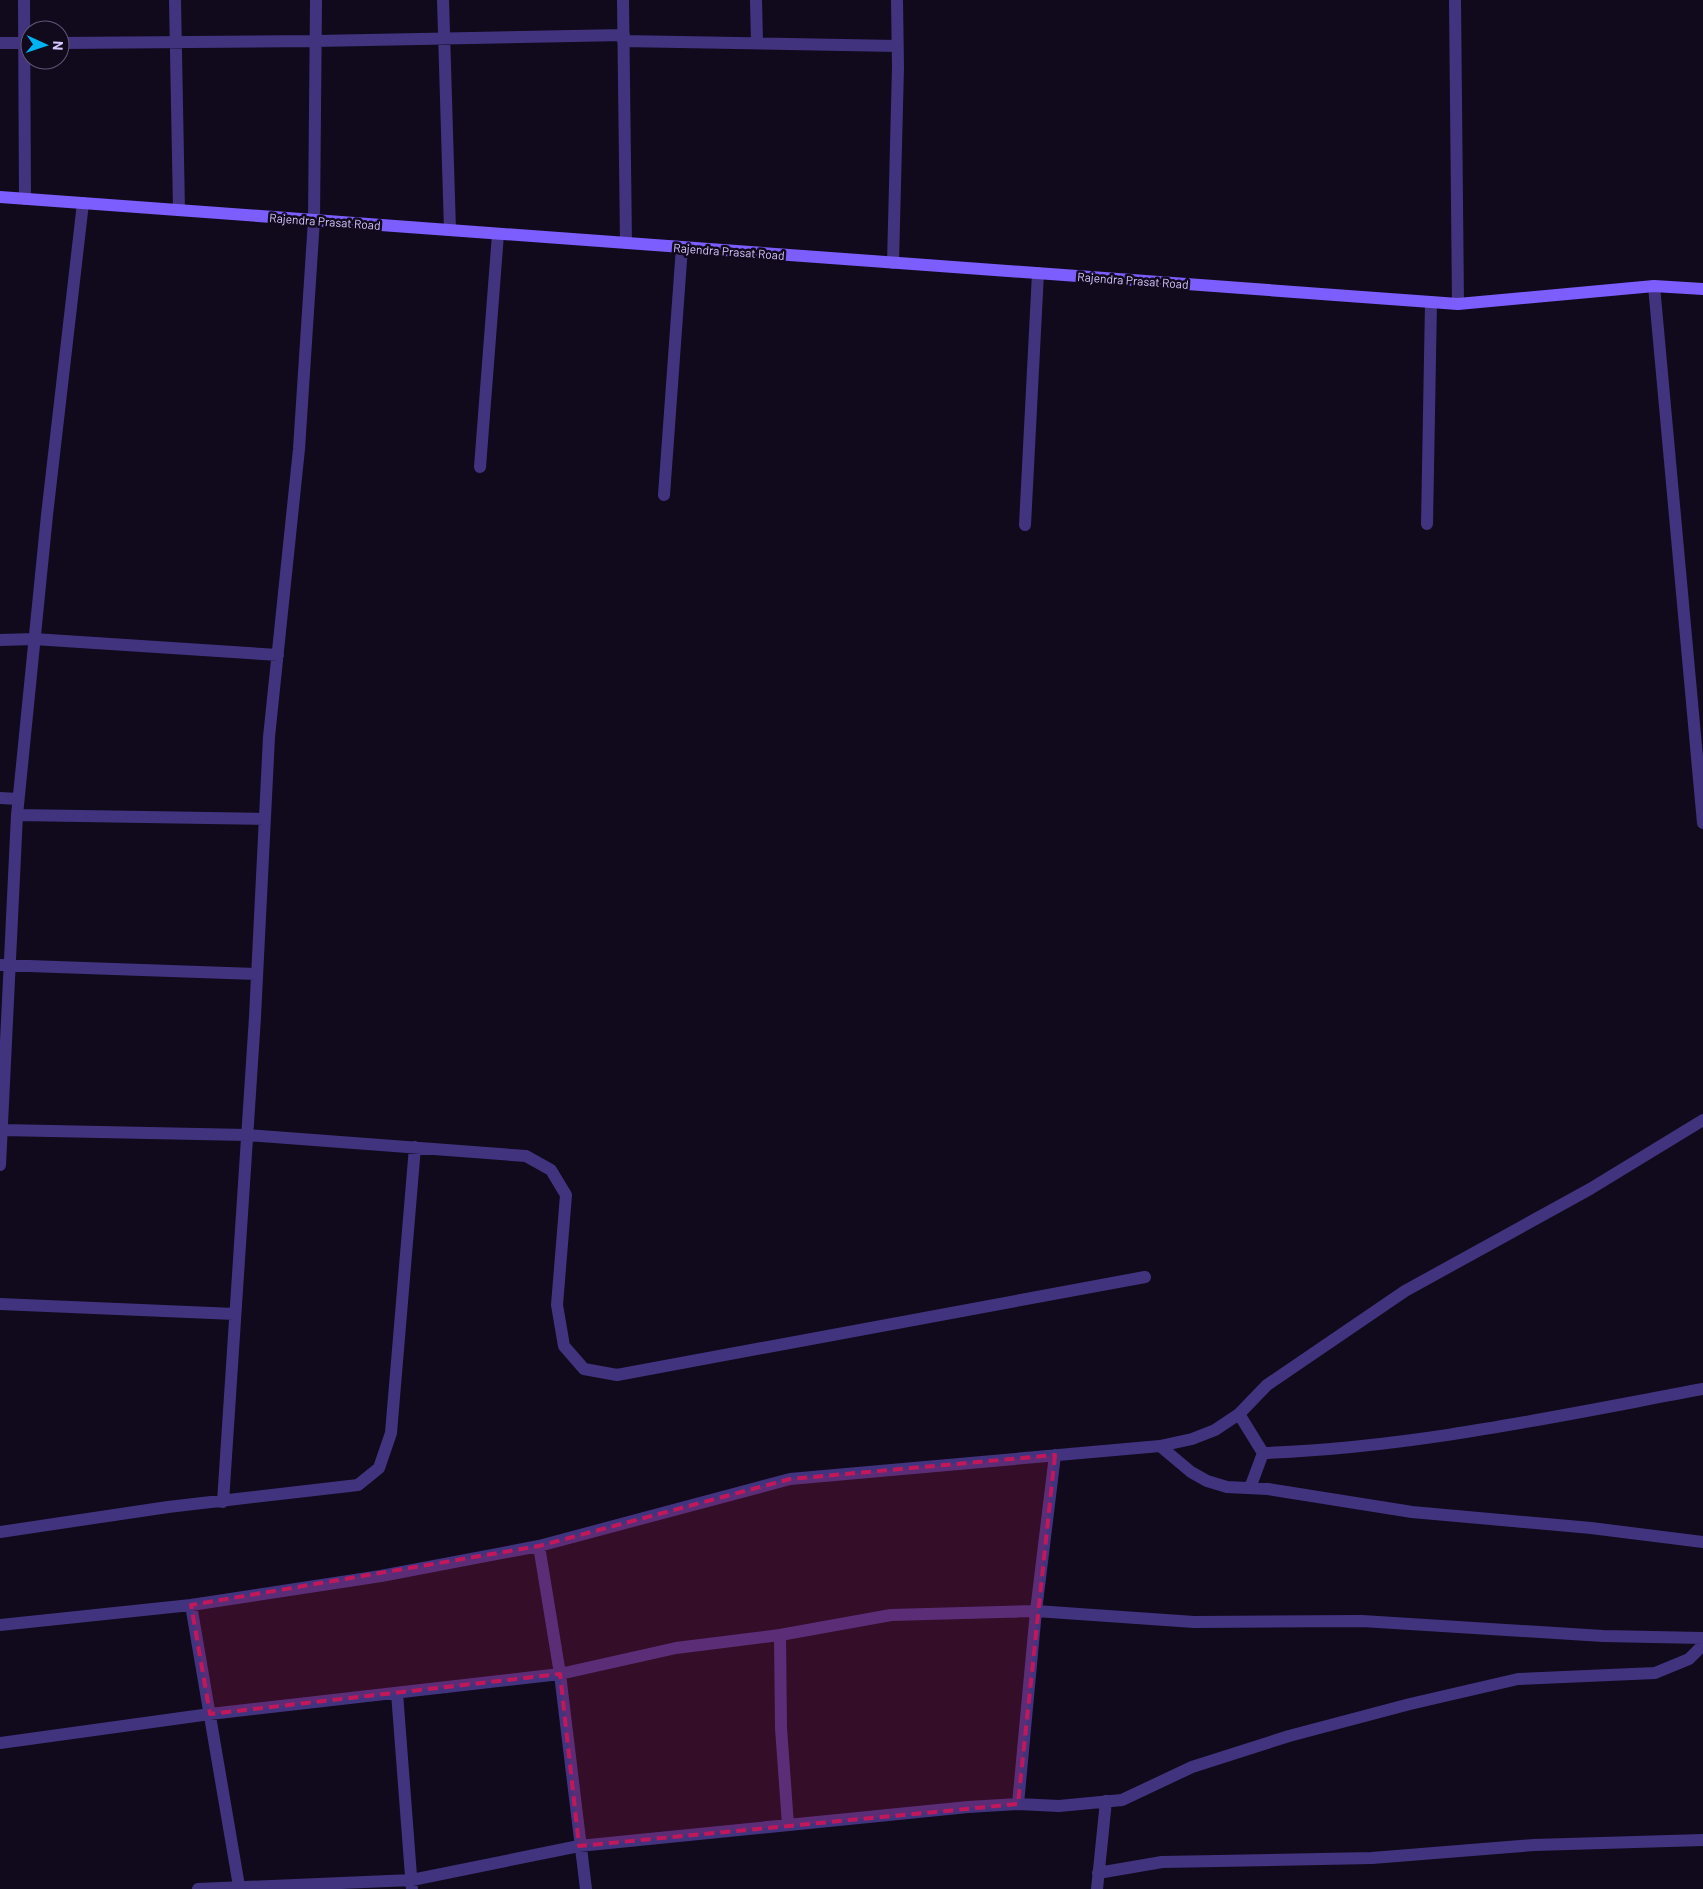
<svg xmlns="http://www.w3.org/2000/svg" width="1703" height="1889" font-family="Barlow,sans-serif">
<rect width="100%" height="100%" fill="#110a1d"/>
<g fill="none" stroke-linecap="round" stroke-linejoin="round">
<path stroke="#42337f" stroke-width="12" d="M24,0L25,199
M175,0L179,210
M443,0L450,230
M623,0L626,243
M756,0L757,42
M1455,0L1458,304
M623,41L897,46
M0,43H30
M60,43L316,41L624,35
M893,263L898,67L897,0
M1654,286L1703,823
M480,467L498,234
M664,495L682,247
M1427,524L1431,302
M1025,525L1038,273
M0,640L34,639L278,655
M0,798L18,799
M17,815L265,819
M0,965L257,974
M2,1130L247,1135L526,1156L551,1170L566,1195L557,1305L564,1346L584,1369L617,1375L1145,1277
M0,1165L17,815L47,515L83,203
M0,1304L235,1314
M1239,1414L1263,1453L1250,1488
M1160,1446L1191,1472L1207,1481L1227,1487L1268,1489L1412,1512L1591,1528L1703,1542
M1263,1453C1411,1448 1557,1416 1703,1389
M223,1502L255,1017L269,737L299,449L314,220L316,0
M0,1532L168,1507L358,1485L379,1468L391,1433L415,1147
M539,1546L560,1674L586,1889
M191,1605L239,1886
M0,1625L191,1605L381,1576L539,1546L790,1479L1160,1446L1192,1439L1215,1430L1239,1414L1267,1385L1405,1291L1590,1189L1703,1120
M780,1635L891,1615L1036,1611L1194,1622L1362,1621L1603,1636L1703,1638
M397,1693L412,1889
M0,1743L210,1714L560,1674L676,1648L780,1635L781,1728L788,1825
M1018,1804L1036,1611L1055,1455
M1098,1873L1162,1862L1372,1858L1534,1845L1703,1840
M198,1889L412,1880L579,1846L968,1807L1018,1804L1059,1806L1122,1800L1192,1767L1289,1736L1410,1704L1518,1679L1655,1673L1689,1659L1703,1645
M1097,1889L1106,1801"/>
<path stroke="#7c5eff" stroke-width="12" d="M0,197L1458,304L1654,286L1703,289"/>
</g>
<path fill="#c2185b" fill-opacity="0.2" stroke="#c2185b" stroke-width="4" stroke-dasharray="10 6" stroke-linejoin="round" d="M1055,1455L1018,1804L579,1846L560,1674L210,1714L191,1605L539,1546L790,1479Z"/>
<g text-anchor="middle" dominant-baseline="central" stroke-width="5" stroke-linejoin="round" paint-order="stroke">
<g font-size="12" fill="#d6c7ff" stroke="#110a1d">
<text transform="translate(325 221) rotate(4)">Rajendra Prasat Road</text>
<text transform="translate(729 251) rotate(4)">Rajendra Prasat Road</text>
<text transform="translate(1133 280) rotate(4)">Rajendra Prasat Road</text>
</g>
</g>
<g transform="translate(45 45) rotate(93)"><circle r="24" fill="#110a1d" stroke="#605677"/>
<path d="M0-4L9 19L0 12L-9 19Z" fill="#00b3f2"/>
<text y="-8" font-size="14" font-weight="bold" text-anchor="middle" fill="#d6c7ff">N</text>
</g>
</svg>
